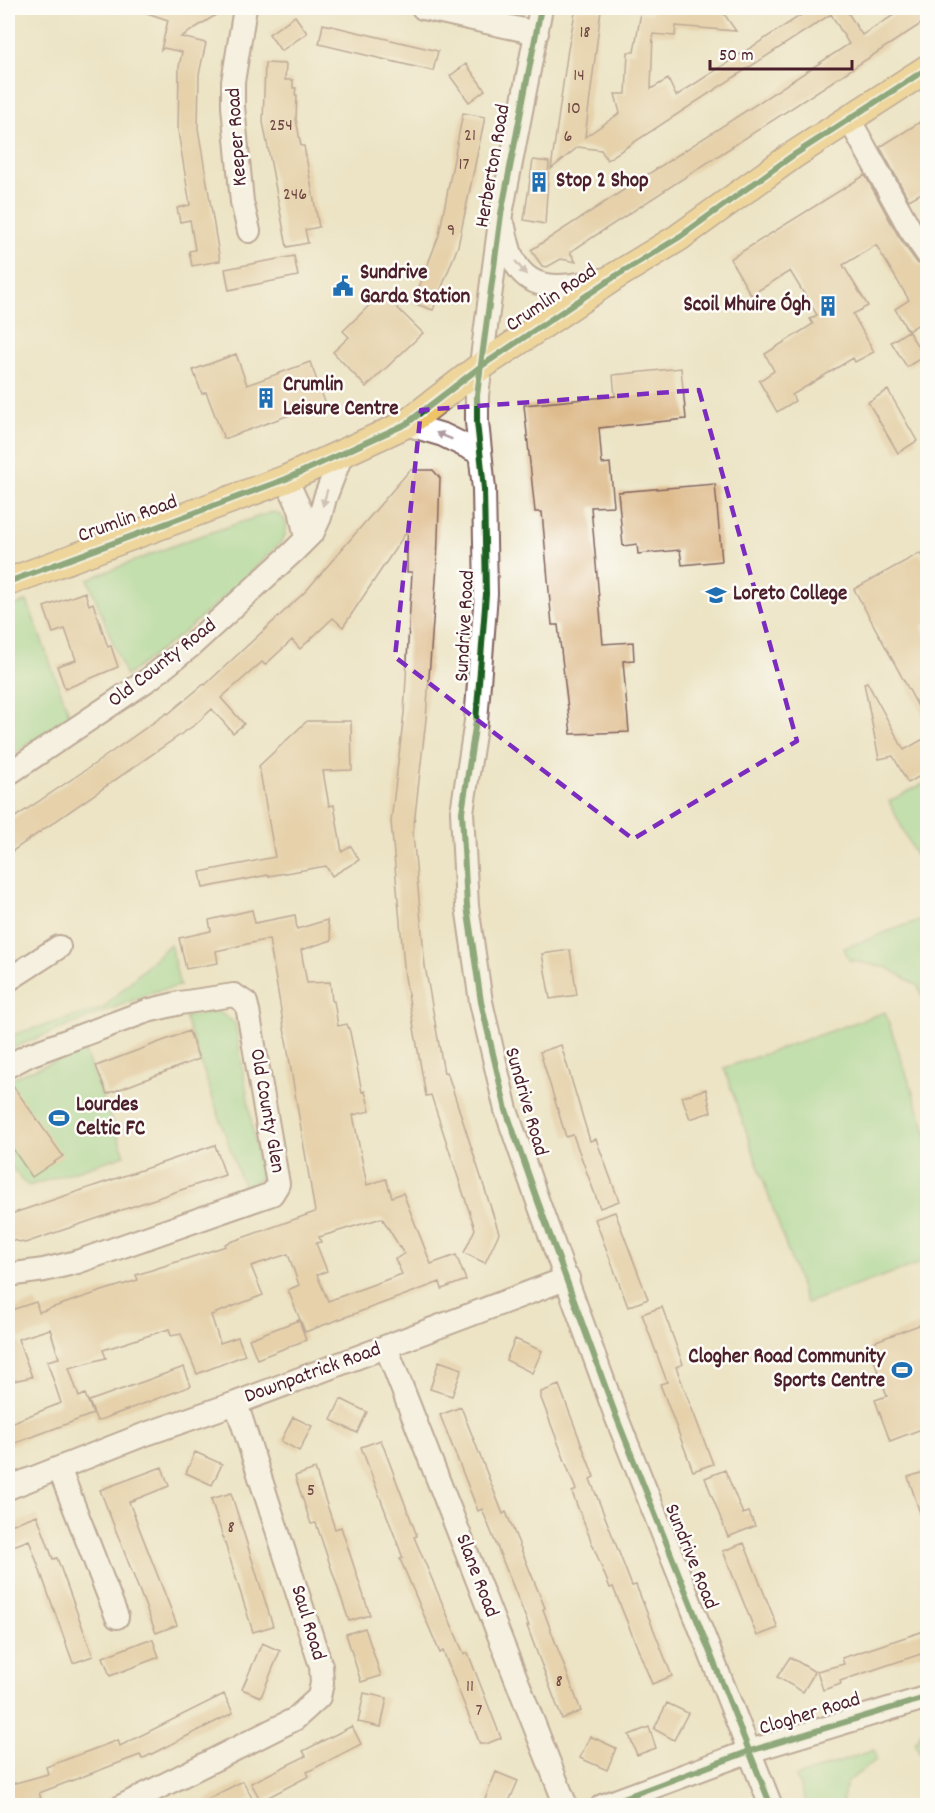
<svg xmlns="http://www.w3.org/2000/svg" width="935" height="1813" font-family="Dekko,sans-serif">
<rect width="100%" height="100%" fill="#fdfcf7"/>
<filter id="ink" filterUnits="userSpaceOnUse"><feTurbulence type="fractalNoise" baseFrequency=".0167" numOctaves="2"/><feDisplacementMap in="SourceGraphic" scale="12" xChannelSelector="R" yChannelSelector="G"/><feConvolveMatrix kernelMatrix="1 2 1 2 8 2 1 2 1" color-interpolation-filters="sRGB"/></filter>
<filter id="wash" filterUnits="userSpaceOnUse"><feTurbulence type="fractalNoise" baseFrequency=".008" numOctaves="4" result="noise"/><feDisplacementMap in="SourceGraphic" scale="24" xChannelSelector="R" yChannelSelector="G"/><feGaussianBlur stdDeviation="1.35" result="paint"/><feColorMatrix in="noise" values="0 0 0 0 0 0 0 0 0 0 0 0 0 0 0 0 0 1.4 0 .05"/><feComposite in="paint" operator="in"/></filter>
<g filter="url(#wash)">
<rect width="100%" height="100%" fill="#ece4c5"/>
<path fill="#93d993" stroke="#6e7c5f" stroke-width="1.5" d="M272,512C289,515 289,529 282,541L240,583L182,634L126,676L88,579L188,540Z
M27,601L70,716L8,758V608Z
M927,782L928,871L924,873L889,801Z
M927,917H928L927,1007L918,986L888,968L849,960L844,948Z
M170,944L180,986L156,991L8,1050V1036L103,1008Z
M217,1011L235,1023L261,1178L244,1189L185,1017Z
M885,1012L927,1134V1261L806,1303L724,1068Z
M84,1050L125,1155L29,1186L23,1182L8,1162V1081L14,1077Z
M927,1725H928L927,1756L919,1752L915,1743L924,1726Z
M874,1750L876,1760L846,1783L842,1805H807L796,1777Z"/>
<g id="blocks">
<path fill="#debb8c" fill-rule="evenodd" d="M141,8H227L181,37L206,43L199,74L198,128L220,261L192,266L189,251L195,250L190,220L180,222L177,208L190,205L178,131L179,67L182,52L164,48L161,50L168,20L141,11Z
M576,8L601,10L585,137L620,113L615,94H626L628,52H634L641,12L651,14L652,8H720L736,31L676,26L675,36L653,34L651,89L668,79L676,96L812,8H845L862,35L905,8H927V20L570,252L576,262L561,259L547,267L542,266L531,250L849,44L831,14L607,160L601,150L578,147L551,169L568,49Z
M295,16L307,33L281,51L269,34Z
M323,24L438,51L433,71L319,44Z
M265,63L286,64L285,80H293V88H296L295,95H297L296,119L301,146H304L319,227L305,230L308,243L287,247L263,122Z
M466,64L485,90L469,102L450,76Z
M463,113L485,117L458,246L433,310L413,303L439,235Z
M920,122L927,132V190L909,200L880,147Z
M533,160L549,162L545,224L524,220Z
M865,175L899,237L917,263L927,268V319L908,331L895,309L909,300L876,245L843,265L868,306L853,314L874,352L855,362L853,358L792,395L795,401L777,412L759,381L774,371L765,354L813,324L810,319L817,315L790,271L751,295L730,259Z
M294,256L298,276L229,290L225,269Z
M382,293L423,333L366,387L333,352L349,337L343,331Z
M908,331L924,356L907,367L891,342Z
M236,354L247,385L310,362L325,402L224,439L206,392L202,394L193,370Z
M681,368L686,419L599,428L602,464L610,463L614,506L591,507L603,644L633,642L634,660L623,661L629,732L571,734L558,625H552L542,512H535L524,405L615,396L613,375Z
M888,390L917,441L898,453L868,402Z
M410,470H433L440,478L437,566L426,719L413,833L425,966L444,1073L447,1072L499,1233L485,1263L464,1253L475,1229L431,1095L426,1096L405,977L391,822L404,713L412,572H407V531L343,627L333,618L300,649L292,640L265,665L262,662L221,698L244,724L233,733L212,709L196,724L8,854V822L93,765L167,713L168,714L204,684L205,685L306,591Z
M715,484L722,561L682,565L680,550L638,554L637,544L623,546L618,492Z
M920,553L927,567V623L921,626L927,639V723L854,589Z
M85,592L89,605L93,603L108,647L111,646L118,667L65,689L57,666L76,660L65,629L53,633L44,607Z
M867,682L904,750L927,737V772L908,783L893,756L879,759L864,683Z
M307,721H351L352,770L323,771L329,806L334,805L342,852L351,846L359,860L332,876L326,866L268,876V875L203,888L200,872L275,857L259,766Z
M252,910L255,923L295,915L297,929L327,920L332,940L301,950L307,983L330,982L332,1001H334L338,1026L347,1024L350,1032L362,1092L365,1091L370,1111L353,1115L367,1185L386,1179L392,1197L403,1193L431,1264L456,1255L466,1280L442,1289L440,1282L305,1332L288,1290L299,1285L288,1254L251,1266L263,1295L211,1315L220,1343L238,1337L245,1355L197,1374L181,1334L171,1336L169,1329L103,1350L106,1358L69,1368L79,1397L85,1394L93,1414L8,1446V1424L61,1403L47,1361L59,1358L50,1329L18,1339L32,1377L8,1382V1311L36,1302L39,1312L102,1291L138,1280L136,1275L226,1246L225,1244L315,1212L269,939L216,951L218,963L186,969L179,938L211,931L209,920ZM382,1218L404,1254L395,1259L402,1274L328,1301L317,1275L327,1271L316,1243L321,1242L319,1237Z
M570,950L577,995L550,999L542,954Z
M189,1031L199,1059L107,1094L96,1066Z
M561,1045L590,1141L596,1139L619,1201L600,1208L573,1135L566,1137L540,1052Z
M8,1079L63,1156L32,1177L8,1142Z
M706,1089L711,1112L690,1119L682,1097Z
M215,1145L225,1175L25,1243L8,1239V1215Z
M615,1212L648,1299L628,1307L595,1219Z
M662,1307L683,1364L676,1367L713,1464L693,1471L660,1384L667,1382L642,1314Z
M299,1320L306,1340L257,1359L249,1339Z
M927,1322V1427L890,1441L875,1400L887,1396L868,1344Z
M515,1339L542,1351L532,1373L506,1360Z
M439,1361L462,1369L452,1396L430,1389Z
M184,1367L191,1386L97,1421L89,1401Z
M559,1385L594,1477L590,1479L611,1532L632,1586L636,1585L672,1676L652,1684L613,1587L610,1588L578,1508L572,1492L576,1490L541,1398V1392Z
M341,1399L367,1412L357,1433L331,1420Z
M461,1407L503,1514L506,1512L545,1608L543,1609L581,1711L562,1719L527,1626H529L482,1509L478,1511L440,1415Z
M293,1417L312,1426L299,1451L281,1441Z
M381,1440L417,1536L414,1537L464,1654L468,1653L501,1738L486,1744H480L443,1651L440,1653L400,1559L403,1558L361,1447Z
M195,1452L222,1464L212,1485L186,1473Z
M162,1467L169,1486L129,1502L177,1625L156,1633L100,1490Z
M315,1469L335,1529L341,1527L370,1615L349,1621L316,1523L311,1524L295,1476Z
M725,1470L743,1514L749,1512L755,1526L728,1537L705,1478Z
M927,1471V1527L925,1528L908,1477Z
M231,1493L273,1626L253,1632L211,1499Z
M37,1515L53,1559L57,1558L93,1656L73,1663L29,1540L8,1548V1526Z
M744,1543L778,1628L757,1636L723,1551Z
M365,1628L381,1676L361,1682L346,1634Z
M924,1631L927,1640V1652L840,1681L841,1684L823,1690L817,1671L844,1664L842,1658Z
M147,1640H153L159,1657L110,1676L103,1657Z
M262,1643L280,1651L261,1697L242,1689Z
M790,1657L815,1672L803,1692L777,1677Z
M364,1693L387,1698L381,1727L358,1722Z
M224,1694L233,1713L199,1730L142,1759L140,1755L39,1793L41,1798L8,1806V1785L48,1774L46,1767L118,1740L120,1746Z
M667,1703L688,1713L674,1740L654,1729Z
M352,1726L361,1744L307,1772L309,1776L261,1801L251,1783L306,1756L303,1751Z
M649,1727L656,1748L637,1755L629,1735Z
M590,1736L616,1748L607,1770L580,1758Z
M496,1772L518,1781L507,1806H500L485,1799Z
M243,1781L252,1798L238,1806H194Z"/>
</g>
</g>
<g filter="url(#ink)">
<use href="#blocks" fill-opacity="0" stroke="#836461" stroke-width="1.5"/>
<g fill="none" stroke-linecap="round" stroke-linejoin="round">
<g stroke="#836461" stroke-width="26">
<path id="minor" d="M245,8L233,82V106L242,202L249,231
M423,8L537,33
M541,8L501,214L477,395V422L484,489L486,594L476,721L462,812L467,906L481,1002L506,1110L537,1199L616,1416L771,1806
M849,119L910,229L928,255
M504,227C506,236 508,246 511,254C529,301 575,284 612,278
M406,424L443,435L480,453
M286,479L300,509L306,538
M8,774L149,679L192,645L293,552L313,532L320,517L325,498L341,456
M8,980L59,947
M8,1066L29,1055L147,1011L180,1003L234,995L246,1003L248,1011L278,1184L272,1194L77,1262L44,1270L8,1275
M386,1347L566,1806
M59,1468L117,1617
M8,1488L143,1435L236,1403L568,1278
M122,1806L295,1719L319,1697L322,1683L321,1666L236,1403
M602,1806L750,1751L928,1697"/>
</g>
<g stroke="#836461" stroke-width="30">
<path id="major" d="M8,582L286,479L406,424L480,367L614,277L678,238L792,156L928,68"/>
</g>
<use href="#minor" stroke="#fff" stroke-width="22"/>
<use href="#major" stroke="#efc469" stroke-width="27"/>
<g stroke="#fdfcf7" stroke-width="10">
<path id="cycleway" d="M541,8L501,214L477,395V422L484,489L486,594L476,721L462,812L467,906L481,1002L506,1110L537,1199L616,1416L771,1806
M8,582L286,479L406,424L480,367L614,277L678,238L792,156L928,68
M602,1806L750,1751L928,1697"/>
</g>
<use href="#cycleway" stroke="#1b5e20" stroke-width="6"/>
</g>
<defs><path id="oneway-solid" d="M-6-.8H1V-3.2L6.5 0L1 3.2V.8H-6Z" transform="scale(1.5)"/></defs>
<g fill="#ae9aa0">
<use href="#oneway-solid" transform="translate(521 268) rotate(51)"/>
<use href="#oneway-solid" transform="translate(444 436) rotate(-158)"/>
<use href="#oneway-solid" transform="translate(325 498) rotate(106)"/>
</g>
</g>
<path d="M0 0H935V1813H0ZM699,390L797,741L633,839L395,657L421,410Z" fill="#ece4c5" fill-opacity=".55" fill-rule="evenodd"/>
<path fill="none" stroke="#7b2cbf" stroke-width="4.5" stroke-dasharray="12 8" stroke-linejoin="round" d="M699,390L797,741L633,839L395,657L421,410Z"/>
<defs>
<g id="building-bare" transform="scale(1.62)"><path d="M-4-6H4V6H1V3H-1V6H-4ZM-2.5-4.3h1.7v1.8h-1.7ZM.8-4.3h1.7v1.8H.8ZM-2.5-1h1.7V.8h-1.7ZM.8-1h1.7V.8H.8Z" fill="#1f6fb2" stroke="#fdfcf7" stroke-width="2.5" paint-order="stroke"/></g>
<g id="civic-bare" transform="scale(1.62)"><path d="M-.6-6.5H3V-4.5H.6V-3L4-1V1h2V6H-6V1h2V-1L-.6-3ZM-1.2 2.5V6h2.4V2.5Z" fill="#1f6fb2" stroke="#fdfcf7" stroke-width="2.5" paint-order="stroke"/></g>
<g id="school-bare" transform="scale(1.62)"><path d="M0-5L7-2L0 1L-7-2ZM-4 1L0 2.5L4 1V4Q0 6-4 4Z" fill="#1f6fb2" stroke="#fdfcf7" stroke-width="2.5" paint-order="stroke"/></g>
<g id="stadium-bare" transform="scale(1.62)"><path d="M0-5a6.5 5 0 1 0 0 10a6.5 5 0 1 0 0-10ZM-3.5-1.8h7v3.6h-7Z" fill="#1f6fb2" stroke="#fdfcf7" stroke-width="2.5" paint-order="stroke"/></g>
</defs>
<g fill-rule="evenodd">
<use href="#building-bare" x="539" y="182"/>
<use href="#civic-bare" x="343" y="286"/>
<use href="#building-bare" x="828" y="306"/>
<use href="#building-bare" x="266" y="398"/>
<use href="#school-bare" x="716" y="595"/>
<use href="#stadium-bare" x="59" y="1118"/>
<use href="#stadium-bare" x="902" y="1370"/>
</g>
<g text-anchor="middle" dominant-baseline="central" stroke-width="5" stroke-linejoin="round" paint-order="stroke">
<g font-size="18" fill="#6f4643">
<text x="585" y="33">18</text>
<text x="579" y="76">14</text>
<text x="574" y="109">10</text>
<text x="281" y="126">254</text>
<text x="470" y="136">21</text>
<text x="568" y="137">6</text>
<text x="464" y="165">17</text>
<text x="295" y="195">246</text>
<text x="451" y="231">9</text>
<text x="311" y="1491">5</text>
<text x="231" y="1528">8</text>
<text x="559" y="1682">8</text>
<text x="470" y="1687">11</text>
<text x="479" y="1711">7</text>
</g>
<g font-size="21" fill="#4a1f2b" stroke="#fdfcf7">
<text transform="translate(238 137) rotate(-94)">Keeper Road</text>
<text transform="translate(494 166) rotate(-80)">Herberton Road</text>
<text transform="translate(552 299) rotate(-34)">Crumlin Road</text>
<text transform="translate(128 520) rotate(-20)">Crumlin Road</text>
<text transform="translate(466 626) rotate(-87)">Sundrive Road</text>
<text transform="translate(163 664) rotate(-38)">Old County Road</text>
<text transform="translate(525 1102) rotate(74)">Sundrive Road</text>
<text transform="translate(266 1111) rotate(80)">Old County Glen</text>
<text transform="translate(313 1374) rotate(-20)">Downpatrick Road</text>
<text transform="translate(690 1557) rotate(68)">Sundrive Road</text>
<text transform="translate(476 1576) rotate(69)">Slane Road</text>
<text transform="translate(307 1623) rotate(73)">Saul Road</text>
<text transform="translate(810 1715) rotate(-17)">Clogher Road</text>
</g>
<g font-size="21" font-weight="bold" fill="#4a1f2b" stroke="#fdfcf7" text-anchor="start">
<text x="556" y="182">Stop 2 Shop</text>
<text x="360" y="274">Sundrive<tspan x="360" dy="24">Garda Station</tspan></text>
<text x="811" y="306" text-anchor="end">Scoil Mhuire Ógh</text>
<text x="283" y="386">Crumlin<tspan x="283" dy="24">Leisure Centre</tspan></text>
<text x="733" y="595">Loreto College</text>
<text x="76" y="1106">Lourdes<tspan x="76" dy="24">Celtic FC</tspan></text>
<text x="885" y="1358" text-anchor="end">Clogher Road Community<tspan x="885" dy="24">Sports Centre</tspan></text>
</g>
</g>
<rect width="935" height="1813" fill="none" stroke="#fdfcf7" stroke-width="30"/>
<path d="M710 60v9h142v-9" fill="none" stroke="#4a1f2b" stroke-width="3"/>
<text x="719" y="60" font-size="18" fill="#4a1f2b" stroke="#fdfcf7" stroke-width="4.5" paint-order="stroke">50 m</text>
</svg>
